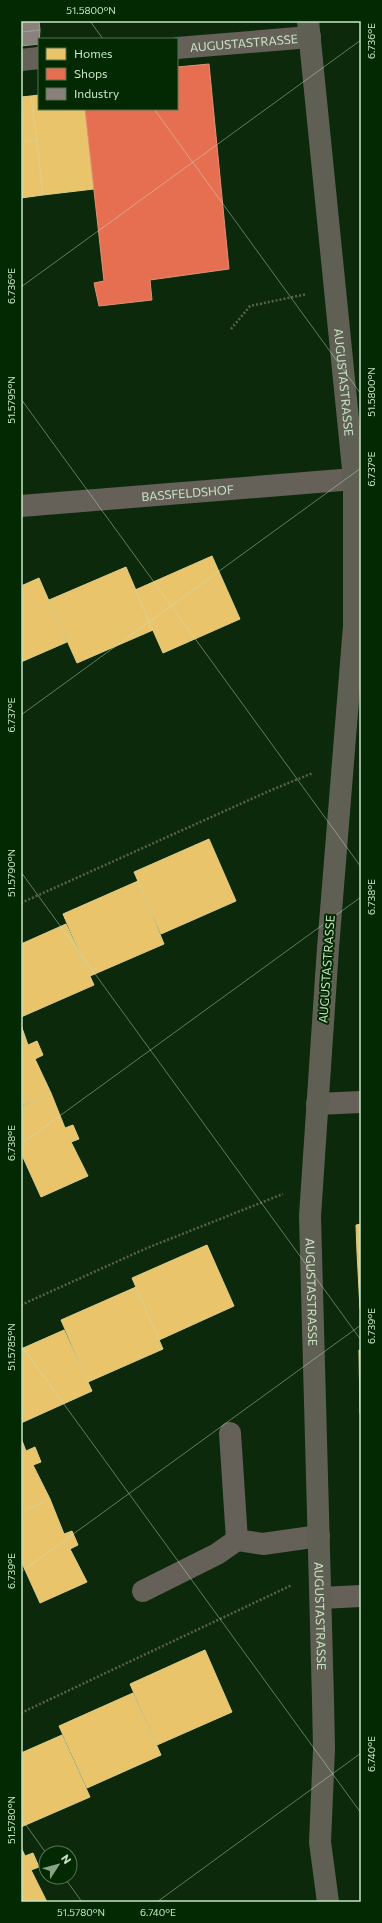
<svg xmlns="http://www.w3.org/2000/svg" width="382" height="1923" font-family="Commissioner,sans-serif">
<rect width="100%" height="100%" fill="#0c290c"/>
<path fill="#e9c46a" stroke="#dfce86" d="M39,95V109H85L94,189L43,195L31,96Z
M31,96L37,140L21,142V97Z
M37,140L43,195L21,198V142Z
M212,556L240,619L163,653L135,590Z
M126,567L153,630L77,663L49,600Z
M39,578L67,642L21,662V586Z
M209,839L236,901L161,934L134,872Z
M138,881L164,944L90,976L63,914Z
M66,924L94,985L21,1017V944Z
M21,1025L28,1045L37,1041L43,1055L35,1059L51,1093L21,1106Z
M51,1093L65,1128L73,1125L79,1139L71,1142L88,1176L41,1197L21,1153V1107Z
M361,1224V1252H357L356,1225Z
M207,1245L234,1306L159,1340L132,1278Z
M357,1252H361V1308L360,1309Z
M136,1287L163,1349L88,1382L61,1320Z
M64,1330L92,1391L21,1423V1349Z
M359,1350H361V1413L360,1414Z
M21,1438L26,1451L35,1447L41,1462L33,1465L50,1499L21,1512Z
M50,1499L64,1534L72,1531L78,1545L70,1549L87,1582L40,1603L21,1561V1512Z
M205,1650L232,1712L157,1745L130,1684Z
M133,1693L161,1755L87,1788L59,1726Z
M62,1735L90,1797L21,1827V1753Z
M21,1847L25,1856L33,1853L39,1867L31,1870L47,1902H21Z"/>
<path fill="#e76f51" stroke="#de9274" d="M209,64L229,269L150,280L152,300L99,306L94,283L104,281L85,109H177V67Z"/>
<path fill="#8a817c" stroke="#9d9f92" d="M21,21H39L40,30L21,32Z
M40,30L39,44L21,46V32Z"/>
<g fill="none" stroke-linecap="round" stroke-linejoin="round">
<path stroke="#5b5f52" stroke-width="2.5" stroke-dasharray="2 2" stroke-linecap="butt" d="M231,329L250,306L307,294
M21,903L269,791L313,773
M21,1305L147,1248L283,1194
M21,1713L292,1585"/>
<g stroke="#656058" stroke-width="22">
<path id="s1" d="M177,48L310,37"/>
<path d="M21,60L39,58"/>
<path id="s2" d="M21,506L354,479"/>
<path d="M317,1104L361,1102"/>
<path d="M230,1433L237,1540L263,1544L319,1536"/>
<path d="M143,1591L217,1554L237,1540"/>
<path d="M321,1598L361,1596"/>
</g>
<path stroke="#5f6053" stroke-width="22" id="s3" d="M308,21L354,479V626L328,948L310,1216L323,1700L324,1749L320,1842L328,1902"/>
</g>
<path fill="none" stroke="#c9e5c6" stroke-width="1" stroke-opacity="0.45" d="M90,21L103,39M154,109L361,394M21,287L361,40M21,399L361,867M21,715L361,468M21,872L361,1340M21,1144L361,897M21,1345L361,1813M21,1572L361,1325M21,1818L46,1853M64,1877L82,1902M157,1902L361,1753"/>
<g text-anchor="middle" dominant-baseline="central" stroke-width="4" stroke-linejoin="round" paint-order="stroke">
<g font-size="12" fill="#c9e5c6" stroke="#022901">
<text stroke="none"><textPath href="#s1" startOffset="67">AUGUSTASTRASSE</textPath></text>
<text stroke="none"><textPath href="#s3" startOffset="363">AUGUSTASTRASSE</textPath></text>
<text stroke="none"><textPath href="#s2" startOffset="167">BASSFELDSHOF</textPath></text>
<text transform="translate(326 969) rotate(-86)">AUGUSTASTRASSE</text>
<text stroke="none"><textPath href="#s3" startOffset="1275">AUGUSTASTRASSE</textPath></text>
<text stroke="none"><textPath href="#s3" startOffset="1599">AUGUSTASTRASSE</textPath></text>
</g>
</g>
<rect width="382" height="1923" fill="none" stroke="#022901" stroke-width="44"/>
<rect x="38" y="38" width="140" height="72" fill="#022901" stroke="#527450"/>
<rect x="46" y="48" width="20" height="12" fill="#e9c46a" stroke="#527450"/>
<text x="74" y="58" font-size="12" fill="#c9e5c6">Homes</text>
<rect x="46" y="68" width="20" height="12" fill="#e76f51" stroke="#527450"/>
<text x="74" y="78" font-size="12" fill="#c9e5c6">Shops</text>
<rect x="46" y="88" width="20" height="12" fill="#8a817c" stroke="#527450"/>
<text x="74" y="98" font-size="12" fill="#c9e5c6">Industry</text>
<g transform="translate(58 1865) rotate(54)"><circle r="19" fill="#022901" stroke="#527450"/>
<path d="M0-3L7 15L0 10L-7 15Z" fill="#87a385"/>
<text y="-6" font-size="11" font-weight="bold" text-anchor="middle" fill="#c9e5c6">N</text>
</g>
<rect x="22" y="22" width="338" height="1879" fill="none" stroke="#c9e5c6" stroke-width="1.5"/>
<g font-size="10" text-anchor="middle" fill="#c9e5c6">
<text x="91" y="14">51.5800°N</text>
<text transform="translate(371 41) rotate(-90)" y="4">6.736°E</text>
<text transform="translate(11 286) rotate(-90)" y="4">6.736°E</text>
<text transform="translate(371 392) rotate(-90)" y="4">51.5800°N</text>
<text transform="translate(11 400) rotate(-90)" y="4">51.5795°N</text>
<text transform="translate(371 469) rotate(-90)" y="4">6.737°E</text>
<text transform="translate(11 715) rotate(-90)" y="4">6.737°E</text>
<text transform="translate(11 873) rotate(-90)" y="4">51.5790°N</text>
<text transform="translate(371 897) rotate(-90)" y="4">6.738°E</text>
<text transform="translate(11 1143) rotate(-90)" y="4">6.738°E</text>
<text transform="translate(371 1326) rotate(-90)" y="4">6.739°E</text>
<text transform="translate(11 1347) rotate(-90)" y="4">51.5785°N</text>
<text transform="translate(11 1571) rotate(-90)" y="4">6.739°E</text>
<text transform="translate(371 1754) rotate(-90)" y="4">6.740°E</text>
<text transform="translate(11 1820) rotate(-90)" y="4">51.5780°N</text>
<text x="81" y="1916">51.5780°N</text>
<text x="158" y="1916">6.740°E</text>
</g>
</svg>
